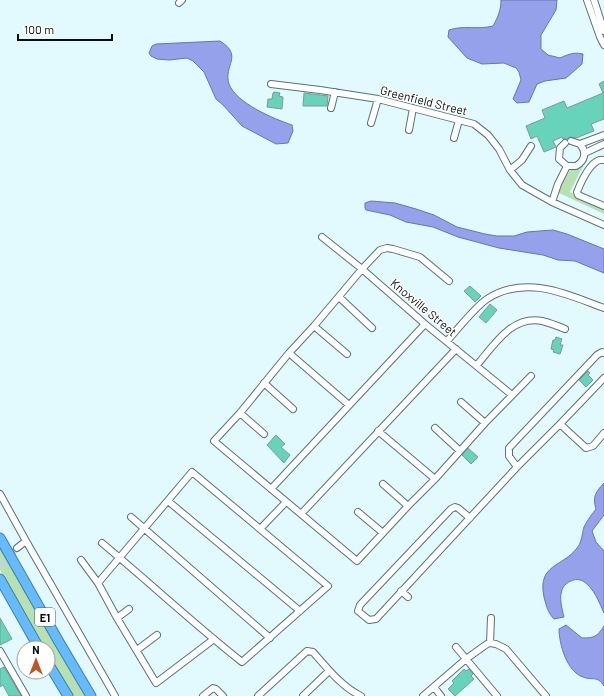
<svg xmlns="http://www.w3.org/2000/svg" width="604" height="696" font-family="Barlow,sans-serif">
<rect width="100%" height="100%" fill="#e2fafe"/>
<path fill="#b7e0b3" d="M585,162L570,192L604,210V214L557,192L572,167Z
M0,544L87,696H73L48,654V648H45L0,570Z"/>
<path fill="#95a1eb" stroke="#6a75a9" d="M501,0H557L556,10L541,35V49L548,55L560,58C569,54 574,52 583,54L582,64L566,78L545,81L537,84L529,102L517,103L513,99L521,80L519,72L516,68L504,63L482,64L467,58L448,37L449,30C464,25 477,30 493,26C498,17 501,10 501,0Z
M220,41C244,56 223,65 229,84C236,103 274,119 292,125L293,131L288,143L276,144L242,126L223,105L216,99L204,72L193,61L187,58L169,60L157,59L151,56L149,53L152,46L156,44Z
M371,201L395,203L416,209L434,215L457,227L485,234L497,236H514L527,232L553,230L567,234L604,249V273L575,261L558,260L543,255L499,248L458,237L433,227L406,222L390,215L366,210L365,208V203Z
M604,483V515L592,531L596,542L604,551V613C599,602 594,588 583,581C579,579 575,579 571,581C556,587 561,605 564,617L554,619C548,613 546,605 544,597C537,564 563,567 577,548C582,542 582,534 584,527C587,521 591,515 596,509C592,496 596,492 604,483Z
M566,625L582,638C594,638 597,637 604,626V686C597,675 593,681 583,677C567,672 559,644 559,629Z"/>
<path fill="#66d3ba" stroke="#809a93" d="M604,81V119L591,124L594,131L576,138L570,137L567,139H563L562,137L553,141L556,147L544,152L537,136L531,139L526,126L545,118L542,110L564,101L567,108L603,93L599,84Z
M274,92L280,93L279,96L283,97L282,109L267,107L268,99H272L273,93Z
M304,93L328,96L327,106H303Z
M470,286L481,296L475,302L464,291Z
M490,304L497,310L486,323L479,317Z
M556,337L562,339L560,345H563L560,354L553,352L554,350L551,349L553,340H555Z
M588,371L590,373L588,375L593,380L586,387L579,380Z
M276,435L285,444L281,447L290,455L284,463L267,445Z
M468,448L478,457L471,464L462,455Z
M0,618L12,639L0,645Z
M4,667L21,696H9L3,685L0,687V669Z
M464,669L466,671L469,669L473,674L471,676L474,679L455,696L448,689L454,683L452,681Z"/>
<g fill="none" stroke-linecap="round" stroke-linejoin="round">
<path stroke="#c1d6da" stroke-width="6" stroke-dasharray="6 3" stroke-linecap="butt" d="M0,566L17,548"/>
<g stroke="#587377" stroke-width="8">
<path id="minor" d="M587,0L600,37L604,45
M594,0L604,31
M179,3L182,0
M271,84L320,90L378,99L474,124L488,135L499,149L510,170L522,185L552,202L604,225
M331,108L335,92
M371,123L378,99
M409,130L413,108
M454,138L459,120
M565,143L560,148L559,159L567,166H576C585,161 587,152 580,144L571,141
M580,144L604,135
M585,153L604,144
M604,160C592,157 581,182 577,192L578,195L604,206
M510,170L522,160L531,146
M552,202L558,184L567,166
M322,237L362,269L425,324L512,395
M449,281L420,257L393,249L387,248L380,250L362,269L314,326L289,353L240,413L214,441L357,561L408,506L435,479L485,423L531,376
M339,297L372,328
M314,326L347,354
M447,341C459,328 474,308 487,299C526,274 566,294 604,308
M289,353L349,405
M477,365C494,345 512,315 542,321C550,323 558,326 565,329
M264,383L293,409
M461,402L485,423
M240,413L264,434
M560,424L586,448L593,446L604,433
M435,428L460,451
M378,431L435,479
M517,467L509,456V448L597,355L602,352L604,353
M383,484L408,506
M271,489L425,324
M0,494L26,541L115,696
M168,501L300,611
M358,512L383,533
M301,514L456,349
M131,517L270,638
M470,518L458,508L455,507L451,509L360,605L358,611L369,620L376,619L517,467L560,424L604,378
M260,529L286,502
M17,548L26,541
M81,560L98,583L117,618L156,683L214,639
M98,583C129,546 161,509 192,472L328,586L242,662C194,624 149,582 102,543
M401,591L408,597
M117,618L129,609
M490,643L491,618
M456,647L497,696
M137,650L157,635
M0,651L26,696
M434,687L441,696
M203,696L213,688L216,689L223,696
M258,696L307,651L313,652C327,668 342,687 361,696
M303,696L329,671
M423,696L466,659L487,644L490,643L496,644L506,649L546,696"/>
</g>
<g stroke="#437ea8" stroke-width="11">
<path id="highway" d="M0,538L59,642L91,696
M0,579L39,648
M48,663L68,696"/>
</g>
<use href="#minor" stroke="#fff" stroke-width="6"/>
<use href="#highway" stroke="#65bbfb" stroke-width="9"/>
</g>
<g text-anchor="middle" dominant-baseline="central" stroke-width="3" stroke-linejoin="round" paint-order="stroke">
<rect fill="#fff" stroke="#4f5657" stroke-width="1" x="35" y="608" width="20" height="18" rx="3"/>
<g font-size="11" font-weight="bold" fill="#040d0f">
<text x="45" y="617">E1</text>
</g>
<g font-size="12" fill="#040d0f" stroke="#fff">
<text transform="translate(424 100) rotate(14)">Greenfield Street</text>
<text transform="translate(424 307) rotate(40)">Knoxville Street</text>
</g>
</g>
<g transform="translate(36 660)"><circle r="19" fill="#ffffff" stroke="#9b9e9f"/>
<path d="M0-3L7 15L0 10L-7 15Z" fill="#bd572a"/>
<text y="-6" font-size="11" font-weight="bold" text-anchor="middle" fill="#040d0f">N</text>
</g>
<path d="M18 34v6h94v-6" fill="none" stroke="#040d0f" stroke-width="2"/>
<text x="24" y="34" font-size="12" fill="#040d0f" stroke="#ffffff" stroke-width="3" paint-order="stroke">100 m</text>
</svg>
